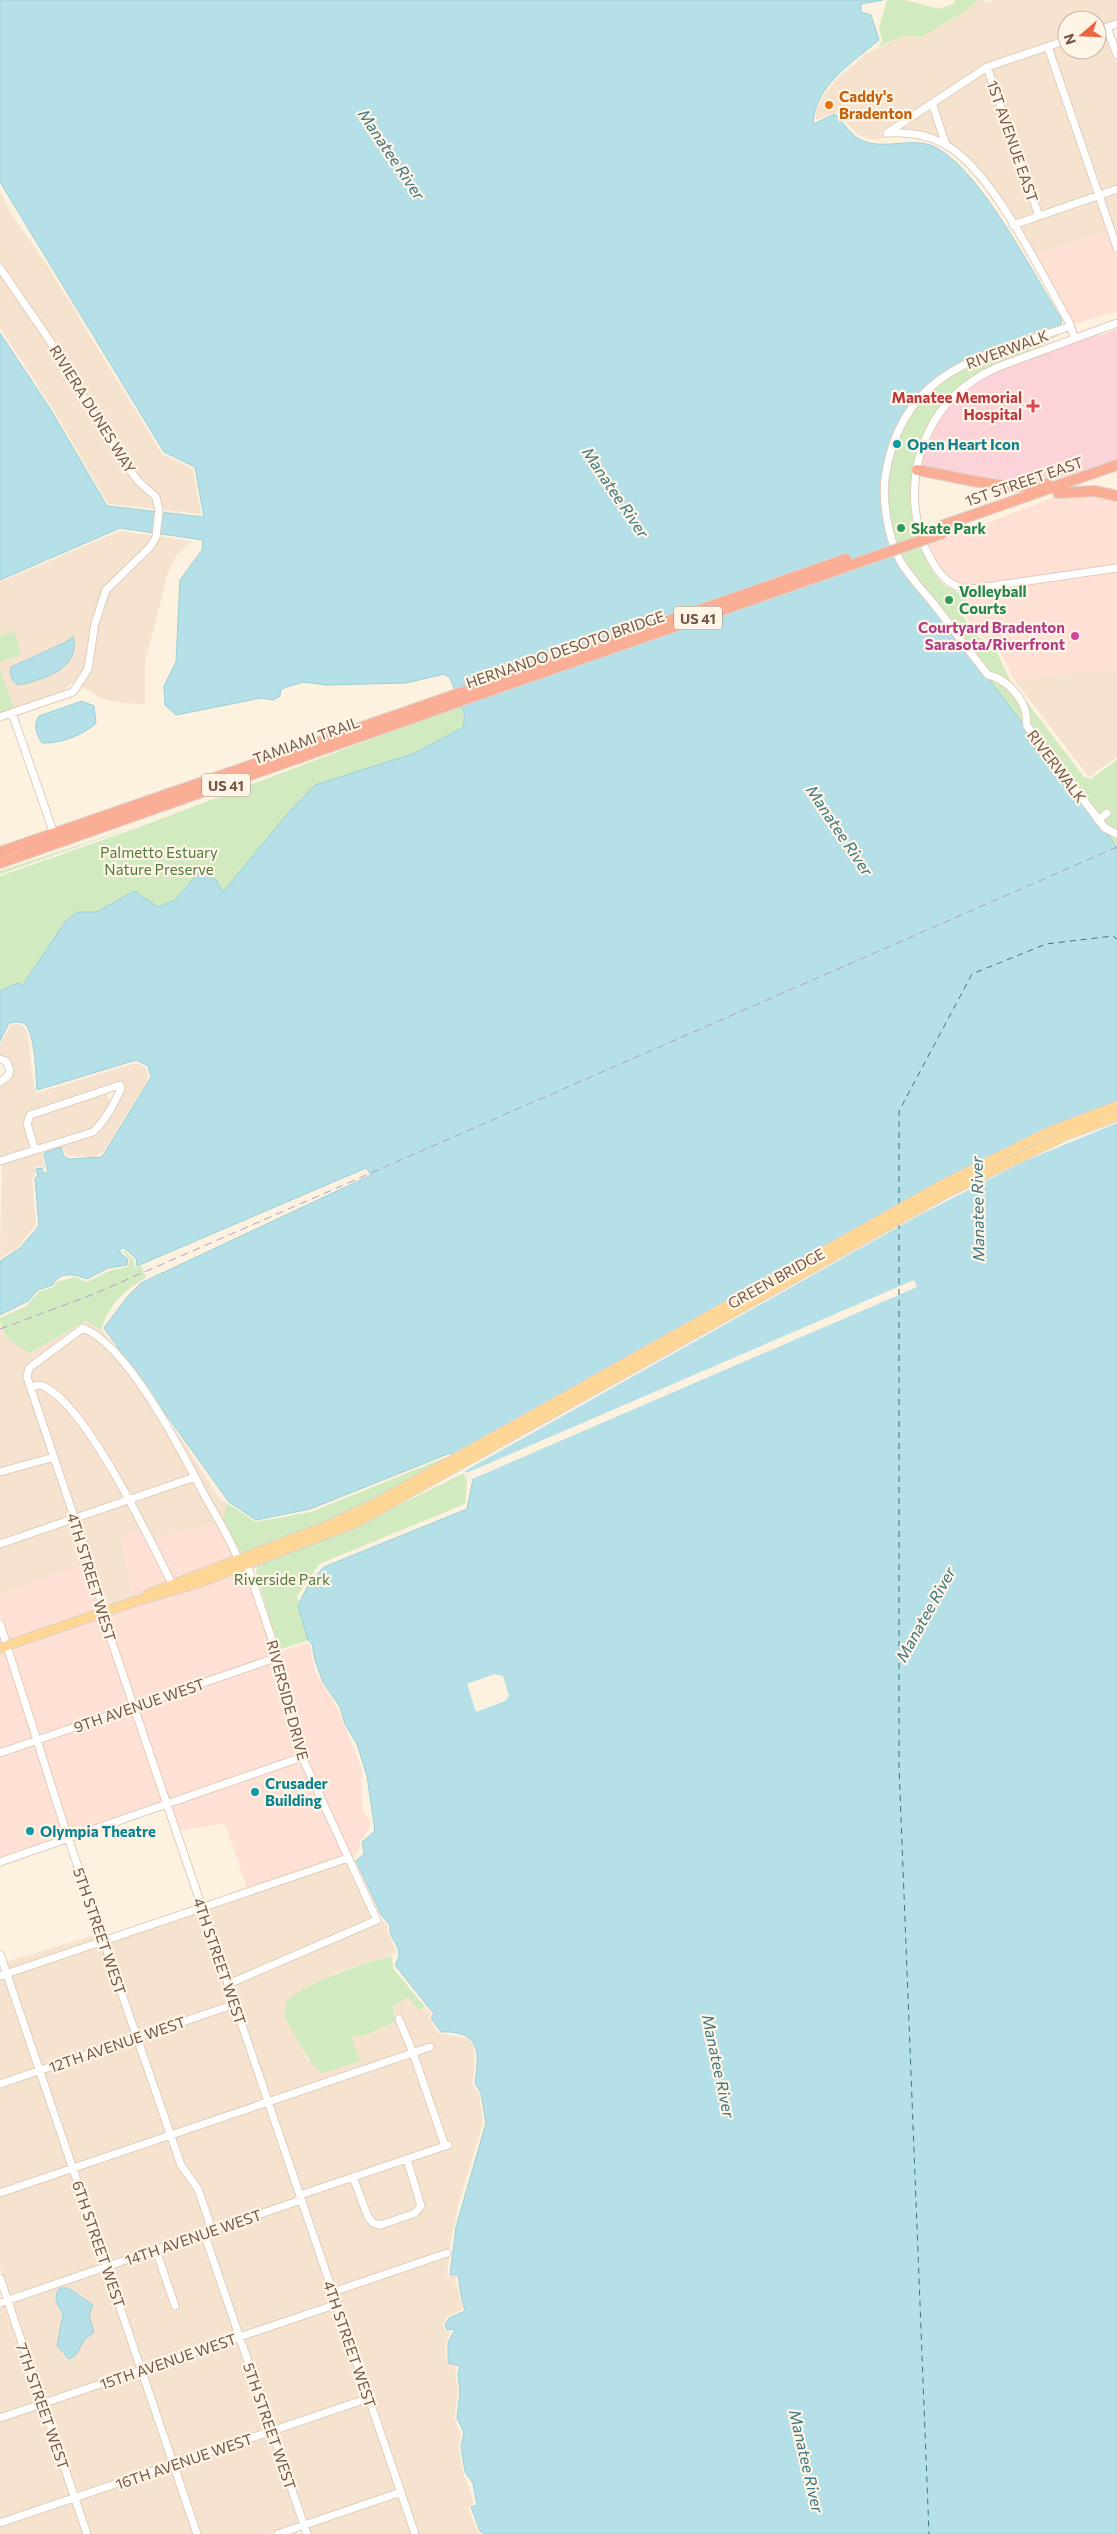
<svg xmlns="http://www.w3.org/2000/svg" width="1117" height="2534" font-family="Commissioner,sans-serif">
<rect width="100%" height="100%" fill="#fdf1e0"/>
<path fill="#f5e3cf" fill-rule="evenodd" d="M978,0H983L985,3L995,0H1117V21L1097,27V20H1067V37L983,66L883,133L886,137L904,135L871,140L858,135L836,112L816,120V110L825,93L838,78L866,54L903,36L922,37L964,12Z
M1105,30L1117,64V186L1101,192L1051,48L1067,43V50H1097V33Z
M1046,50L1095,194L1041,212L991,69Z
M985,71L1035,214L1015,222L949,143L935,104Z
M930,107L941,140L897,130Z
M0,191L10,212L47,265L162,454L193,469L201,514L108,504L53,409L0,328Z
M1117,192V229L1114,230L1103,197Z
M1097,199L1108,231L1034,256L1017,226Z
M120,531L192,541L176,556L168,573L145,662V704L123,703L102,699L74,682L56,696L14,708L0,670V582ZM69,638L74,640L72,658L32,682L18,685L13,681L22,661L66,642Z
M1117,670V757L1089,777L1015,681L1057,674Z
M16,1024L23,1026L28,1034L32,1075L36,1093L136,1063L145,1067L148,1074L147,1081L104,1151L94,1157L67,1156L61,1145L93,1134L118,1103L124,1087L119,1082L31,1111L25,1118L24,1124L32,1149L0,1158V1085L6,1081L13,1069L8,1059L0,1056V1044L11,1025Z
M106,1093L111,1102L91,1130L37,1147L30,1124L32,1117Z
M42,1151L46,1170L43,1166L35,1167V1175L32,1178L36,1225L18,1247L0,1258L2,1163Z
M87,1321L102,1330L121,1354L108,1340L82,1325L27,1366L24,1371V1378L50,1455L0,1470V1326L4,1335L30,1353Z
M82,1331L104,1345L129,1373L174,1444L191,1475L129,1496L96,1439L74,1407L47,1385L33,1383L30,1371Z
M42,1388L69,1411L91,1442L123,1498L77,1515L34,1389Z
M146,1389L189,1450L217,1496L226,1503L223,1523Z
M52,1460L71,1516L0,1541V1475Z
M193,1480L217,1525L173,1534L153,1541L132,1501Z
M126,1503L140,1530L120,1538L134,1598L104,1609L78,1520Z
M73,1522L97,1596L83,1565L0,1593V1547Z
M346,1861L374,1919L230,1980L206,1909Z
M200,1911L231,2002L139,2034L108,1942Z
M380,1918L388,1926L387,1930L397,1953L334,1973L324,1981L300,1991L284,2017L298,2038L308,2061L349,2064L359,2061L350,2037L365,2035L396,2022L409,2051L270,2099L232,1985L374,1925Z
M98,1934L100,1939L9,1970L6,1962Z
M102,1944L133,2035L42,2067L10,1975Z
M5,1977L36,2069L0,2081V1979Z
M408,1997L418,2010L425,2007L431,2014L429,2018L439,2033L469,2039L473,2045L475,2066L472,2084L479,2094L483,2123L458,2206L449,2250L335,2289L303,2197L351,2180L365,2219L372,2226L378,2227L419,2214L424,2207V2201L410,2160L452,2146L450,2141L447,2142L417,2054L433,2049L432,2044L415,2049L400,2016L396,2017L393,2005Z
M233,2007L264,2101L172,2132L141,2039Z
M135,2041L167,2134L75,2165L43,2072Z
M411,2056L441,2144L302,2192L272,2104Z
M38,2074L69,2167L0,2190V2086Z
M266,2106L298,2199L211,2228L212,2220L201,2188L183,2164L174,2137Z
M168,2139L178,2166L193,2185L206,2221L205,2230L108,2263L77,2170Z
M405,2162L418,2206L413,2211L377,2222L370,2216L357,2179Z
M71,2172L103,2265L9,2297L0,2268V2196Z
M299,2204L333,2302L241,2333L208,2235Z
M202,2237L236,2335L143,2367L110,2268L154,2253L173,2309L178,2307L160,2251Z
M449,2256L447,2276H456L455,2283L460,2295L462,2310L447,2316L443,2324L445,2331L451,2332L445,2343L446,2363L457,2367L455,2373L458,2393L454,2418L461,2434L459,2447L463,2472L474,2503L468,2508L478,2532L481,2534H418L336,2294Z
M104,2270L138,2368L44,2400L11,2302ZM68,2289L83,2296L94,2332L84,2340L76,2355L64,2356L57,2346Z
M5,2304L39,2402L0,2415V2305Z
M335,2307L365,2397L273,2428L243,2338Z
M237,2340L268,2430L176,2461L145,2372Z
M139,2373L170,2463L76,2495L46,2405Z
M367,2402L397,2491L305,2522L275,2433Z
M40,2407L71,2497L0,2521V2421Z
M270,2435L300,2524L269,2534H200L177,2466Z
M172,2468L194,2534H90L78,2500Z
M399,2496L412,2534H310L307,2527Z
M73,2502L83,2534H0V2526Z"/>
<path fill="#fee0d4" d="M1108,231L1117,257V312L1073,324L1034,256Z
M1094,494L1117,499V565L972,587L958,584L944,574L926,542L985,524L1059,495Z
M1117,571V670L1057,674L1015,681L996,644L979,635L966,617L971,610L967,595L953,588L972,592Z
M217,1525L235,1557L173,1580L153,1541L173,1534Z
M140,1530L168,1582L134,1598L120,1538Z
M83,1564L97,1596L99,1611L9,1642L0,1614V1593Z
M242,1571L257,1601L275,1655L136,1703L106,1614Z
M100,1616L130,1705L38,1737L10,1647Z
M307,1643L310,1645L315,1671L337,1708L361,1767L362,1809L371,1822L364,1837L360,1841V1847L354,1857H351L305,1756L280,1652Z
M5,1649L32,1739L0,1750V1650Z
M276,1661L298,1755L169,1800L137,1708Z
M132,1710L163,1802L70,1835L40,1742Z
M34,1744L64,1837L0,1859V1756Z
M300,1760L344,1856L247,1888L225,1823L179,1831L170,1805Z"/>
<path fill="#fbd3d8" d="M1117,329V459L1054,480L1026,485L922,467L921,463L924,453L938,422L956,398L976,382L999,369L1095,334L1098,336Z"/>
<path fill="#d1eabf" d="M887,0H905L939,9L955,3L954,0H978L964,12L922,37L903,36L879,47L882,40L879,28Z
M1064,331L1035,350L991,366L956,390L915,457L912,480L915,529L928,564L937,577L945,586L965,596L968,613L963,617L977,636L994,646L1010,680L1084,777L1091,779L1117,760V847L900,563L883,499L899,425L948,371Z
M12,632L15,634L21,655L0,662V636Z
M0,670L14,708L0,713Z
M461,705L465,716L463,726L415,753L315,785L289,812L223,892L199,873L175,900L158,907L134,891L97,912H77L65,922L22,986L0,993V876L137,828Z
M146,823L137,826L0,874V871Z
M124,1250L133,1259L135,1267L141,1266L146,1277C125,1291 106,1306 102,1330L86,1321L30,1353C15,1344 0,1337 0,1318L26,1306L39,1292L54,1287L57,1282L75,1277L87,1282L109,1271L128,1267L130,1259L123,1252Z
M444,1458L446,1461L351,1512L240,1555L223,1523L226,1503L256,1522L311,1512Z
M464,1473L467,1481L465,1504L319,1564L297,1596L309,1640L278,1650L256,1571L258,1564L371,1519Z
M392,1956L393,1968L425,2007L418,2010L408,1997L393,2006L396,2022L365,2035L351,2037L360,2061L322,2073C304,2058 297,2036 284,2017C285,2013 285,2006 287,2002C295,1987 373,1959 392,1956Z"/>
<path fill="#b5e0e7" stroke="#9bd0d9" d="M0,0H883L861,4V12L871,15L879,40C852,63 815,85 813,124L835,114C842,121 848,131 856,137C880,154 912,134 937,148C984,175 1032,273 1062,320L1059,328L954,367L900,423L883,499L900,563L1117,847V2534H484L480,2531L471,2507L477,2505L473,2483L465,2472L461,2446L464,2433L457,2418L460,2393L458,2373L460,2366L448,2363V2343L455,2329L447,2330L445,2325L449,2318L465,2311C461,2299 460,2286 458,2275H450L456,2227L486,2123L481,2093L475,2083C480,2052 480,2030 441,2032L431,2018L434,2014L395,1965C407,1946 387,1941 390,1925L382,1916L356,1861L364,1854L362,1842L375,1831L367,1776L357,1744L345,1724L340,1707L323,1682L315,1660L312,1644L308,1640L298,1605L310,1582L324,1567L467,1509L473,1479L450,1453L310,1509L256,1520L229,1502L104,1328L127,1297L141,1283L371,1175L366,1168L137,1266L136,1258L124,1248L120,1249V1253L128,1259L127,1265L108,1268L87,1279C75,1274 59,1271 53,1285L38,1290L28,1301L0,1315V1261L20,1248L39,1226L35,1178L38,1176L36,1169L42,1168L43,1173L48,1172L44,1153L61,1147L64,1156L69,1159L102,1157L151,1077L148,1066L136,1060L37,1090C36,1076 35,1033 25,1024C20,1021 15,1022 9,1023L0,1041V991L18,983L22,986L65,922L77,912H97L134,891L158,907L175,900L199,872L216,880L223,892L289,812L315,785L415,753L463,727L465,716L450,678L444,674L406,683L326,685L303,682L281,689L280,696L273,700L261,698L176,715L165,705L164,686L176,662L180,580L202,550L203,540L120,528L0,580V333L51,410L107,506L204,517L195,467L164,452L0,182Z
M73,636C82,669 42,680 18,685L13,681L10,671L11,667L66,642Z
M82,701L94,706L96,723C84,735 59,744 42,743C36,734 33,725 39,716Z
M60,2288H68L93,2305L89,2315L94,2332L84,2340L76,2355L69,2359L57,2346L63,2314C58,2305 52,2298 60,2288Z"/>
<path fill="#fdf1e0" d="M1117,1101V1123L1025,1161L916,1217L463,1472L449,1456L943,1179L1035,1133Z
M914,1280L917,1287L470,1480L464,1474Z
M494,1674L503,1676L509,1696L505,1701L476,1712L467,1684Z"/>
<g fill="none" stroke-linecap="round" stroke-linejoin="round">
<path stroke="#3d7782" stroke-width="1" stroke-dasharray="6 5" stroke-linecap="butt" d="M899,1204V1111L972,974L1046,944L1113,936L1117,939
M899,1223V1766L929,2534"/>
<g stroke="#e1cdbc" stroke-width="9">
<path id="minor" d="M1107,27L1117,55
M1097,30L1117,24
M1048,47L1117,248
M987,67L1039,216
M932,103L946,145
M887,133C908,132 927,134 946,145C993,171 1041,274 1069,322L1074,337
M887,133L987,67L1067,40
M1013,225L1117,189
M0,268L48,338L117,452L138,481L156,497L159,510L156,537L150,547L106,590L95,623L88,669L73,692L0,717
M1117,323L998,367C969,380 943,401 929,431C909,472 909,523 933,563C942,578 953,589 972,589L1117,568
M1065,328C981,357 904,369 886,472C881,498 888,541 902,564C911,578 922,590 933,603C951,626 969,651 988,675C1004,678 1020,694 1025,710C1027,715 1026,721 1027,726L1105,828L1117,834
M12,713L54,834
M1098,820L1107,813
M0,1059L6,1061L10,1070L8,1076L0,1082
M0,1161L93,1132C105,1121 114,1104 121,1089L120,1085L30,1115L27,1124L35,1150
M31,1387C36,1385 41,1384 45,1387C88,1408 151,1542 174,1588
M0,1472L54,1457
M0,1544L195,1477
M238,1559C230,1538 217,1518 206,1498C183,1454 129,1346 83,1328L29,1368L27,1377L99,1591L102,1613L415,2534
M0,1624L68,1838L181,2165L198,2189L209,2221L208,2232
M0,1753L278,1657
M0,1862L302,1757
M0,1954L197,2534
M0,1976L348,1858
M228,1984L377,1920L302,1757L278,1657L247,1565
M399,2019L413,2053L445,2146
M0,2084L235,2004
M353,2177L368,2217L373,2223L381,2225L415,2213L421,2206L407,2159
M0,2193L430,2047
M300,2195L448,2145
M204,2233L307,2534
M156,2250L175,2306
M0,2278L87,2534
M333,2292L447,2253
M0,2303L301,2200
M0,2418L337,2304
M0,2523L369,2398
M278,2534L401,2492"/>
</g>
<g stroke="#dbd3cf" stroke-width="11">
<path id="major" d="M148,1594L324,1527L376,1503L944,1184L1049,1132L1117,1106
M0,1648L133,1602L198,1583L357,1522L948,1192L1066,1135L1117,1116"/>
</g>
<g stroke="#dbd3cf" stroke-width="12">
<path id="highway" d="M917,470C960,477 1004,492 1048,484
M1058,493L1095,491L1117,496
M941,526L1117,465
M0,852L449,697
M0,863L452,704"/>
</g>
<use href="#minor" stroke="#fff" stroke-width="7"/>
<use href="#major" stroke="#fed696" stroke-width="9"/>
<use href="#highway" stroke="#f9ae95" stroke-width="10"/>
<path stroke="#b49fc6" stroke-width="1" stroke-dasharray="8 5" stroke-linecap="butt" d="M0,1329L94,1294L1117,847"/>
<g stroke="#dbd3cf" stroke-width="12" stroke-linecap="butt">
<path id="highway-bridge" d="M449,697L846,559
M452,704L943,533"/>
</g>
<use href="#highway-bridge" stroke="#f9ae95" stroke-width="10"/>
</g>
<circle fill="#e8710a" stroke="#fff5e7" stroke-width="2" cx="829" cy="105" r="5"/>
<path fill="#e0444e" stroke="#fff5e7" stroke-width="2" d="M1030.5 398.5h5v5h5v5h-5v5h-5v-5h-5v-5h5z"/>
<g fill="#0f9aa8" stroke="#fff5e7" stroke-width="2">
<circle cx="897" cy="444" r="5"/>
<circle cx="255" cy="1792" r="5"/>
<circle cx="30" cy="1831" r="5"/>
</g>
<g fill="#2e9e5b" stroke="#fff5e7" stroke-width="2">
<circle cx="901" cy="528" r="5"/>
<circle cx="949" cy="600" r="5"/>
</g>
<circle fill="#d1479c" stroke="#fff5e7" stroke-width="2" cx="1075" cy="636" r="5"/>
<g text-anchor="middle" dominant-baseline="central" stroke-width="4.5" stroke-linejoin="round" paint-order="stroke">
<g fill="#fff5e7" stroke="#9e8677" stroke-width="1">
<rect x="674" y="606.5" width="48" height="23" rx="4"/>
<rect x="202" y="773.5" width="48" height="23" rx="4"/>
</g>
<g font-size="14" font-weight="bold" fill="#745747">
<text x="698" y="618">US 41</text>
<text x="226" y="785">US 41</text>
</g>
<g font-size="15" font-weight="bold" fill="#c56008" stroke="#fff5e7" text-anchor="start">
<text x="839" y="96">Caddy's<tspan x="839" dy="17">Bradenton</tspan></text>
</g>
<g font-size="15" fill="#745747" stroke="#fff5e7">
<text transform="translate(1013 141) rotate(71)">1ST AVENUE EAST</text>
<text transform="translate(1007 349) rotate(-20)">RIVERWALK</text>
<text transform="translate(93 409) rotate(58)">RIVIERA DUNES WAY</text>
<text transform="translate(1024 481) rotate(-19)">1ST STREET EAST</text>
<text transform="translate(565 649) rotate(-19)">HERNANDO DESOTO BRIDGE</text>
<text transform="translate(306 740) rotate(-20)">TAMIAMI TRAIL</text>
<text transform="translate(1057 766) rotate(53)">RIVERWALK</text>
<text transform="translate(776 1278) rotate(-29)">GREEN BRIDGE</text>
<text transform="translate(92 1577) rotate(73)">4TH STREET WEST</text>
<text transform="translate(288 1700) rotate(75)">RIVERSIDE DRIVE</text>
<text transform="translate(139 1705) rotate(-19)">9TH AVENUE WEST</text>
<text transform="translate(100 1931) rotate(71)">5TH STREET WEST</text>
<text transform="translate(220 1961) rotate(71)">4TH STREET WEST</text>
<text transform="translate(117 2044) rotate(-19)">12TH AVENUE WEST</text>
<text transform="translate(193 2237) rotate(-19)">14TH AVENUE WEST</text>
<text transform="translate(99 2244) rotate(71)">6TH STREET WEST</text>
<text transform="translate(350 2344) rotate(71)">4TH STREET WEST</text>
<text transform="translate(168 2361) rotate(-19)">15TH AVENUE WEST</text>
<text transform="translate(43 2406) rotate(71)">7TH STREET WEST</text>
<text transform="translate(270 2426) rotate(71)">5TH STREET WEST</text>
<text transform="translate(184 2461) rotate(-19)">16TH AVENUE WEST</text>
</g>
<g font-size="15" font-weight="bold" fill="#be3a42" stroke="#fff5e7" text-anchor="end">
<text x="1022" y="397">Manatee Memorial<tspan x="1022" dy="17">Hospital</tspan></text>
</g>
<g font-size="15" font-weight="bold" fill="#0d838f" stroke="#fff5e7" text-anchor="start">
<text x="907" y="444">Open Heart Icon</text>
<text x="265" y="1783">Crusader<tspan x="265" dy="17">Building</tspan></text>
<text x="40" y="1831">Olympia Theatre</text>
</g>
<g font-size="15" font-weight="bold" fill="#27864d" stroke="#fff5e7" text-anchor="start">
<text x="911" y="528">Skate Park</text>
<text x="959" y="591">Volleyball<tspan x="959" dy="17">Courts</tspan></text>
</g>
<g font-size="15" font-weight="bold" fill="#b23c85" stroke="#fff5e7" text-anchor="end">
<text x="1065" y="627">Courtyard Bradenton<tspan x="1065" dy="17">Sarasota/Riverfront</tspan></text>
</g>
<g font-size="15" fill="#517a3f" stroke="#fff5e7">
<text x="159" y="852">Palmetto Estuary<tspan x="159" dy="17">Nature Preserve</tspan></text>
<text x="282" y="1579">Riverside Park</text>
</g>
<g font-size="16" font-style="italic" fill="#3d7782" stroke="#fff5e7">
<text transform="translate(392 154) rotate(56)">Manatee River</text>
<text transform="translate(616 492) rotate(56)">Manatee River</text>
<text transform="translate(840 830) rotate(56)">Manatee River</text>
<text transform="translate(977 1209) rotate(-91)">Manatee River</text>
<text transform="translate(925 1614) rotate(-61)">Manatee River</text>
<text transform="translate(719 2066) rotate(78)">Manatee River</text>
<text transform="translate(807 2461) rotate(77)">Manatee River</text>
</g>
</g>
<g transform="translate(1082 35) rotate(251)"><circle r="24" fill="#fff5e7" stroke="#c7b6a7"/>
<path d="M0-4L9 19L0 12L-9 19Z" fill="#eb6541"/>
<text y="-8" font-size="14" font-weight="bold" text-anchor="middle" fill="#745747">N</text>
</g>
</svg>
